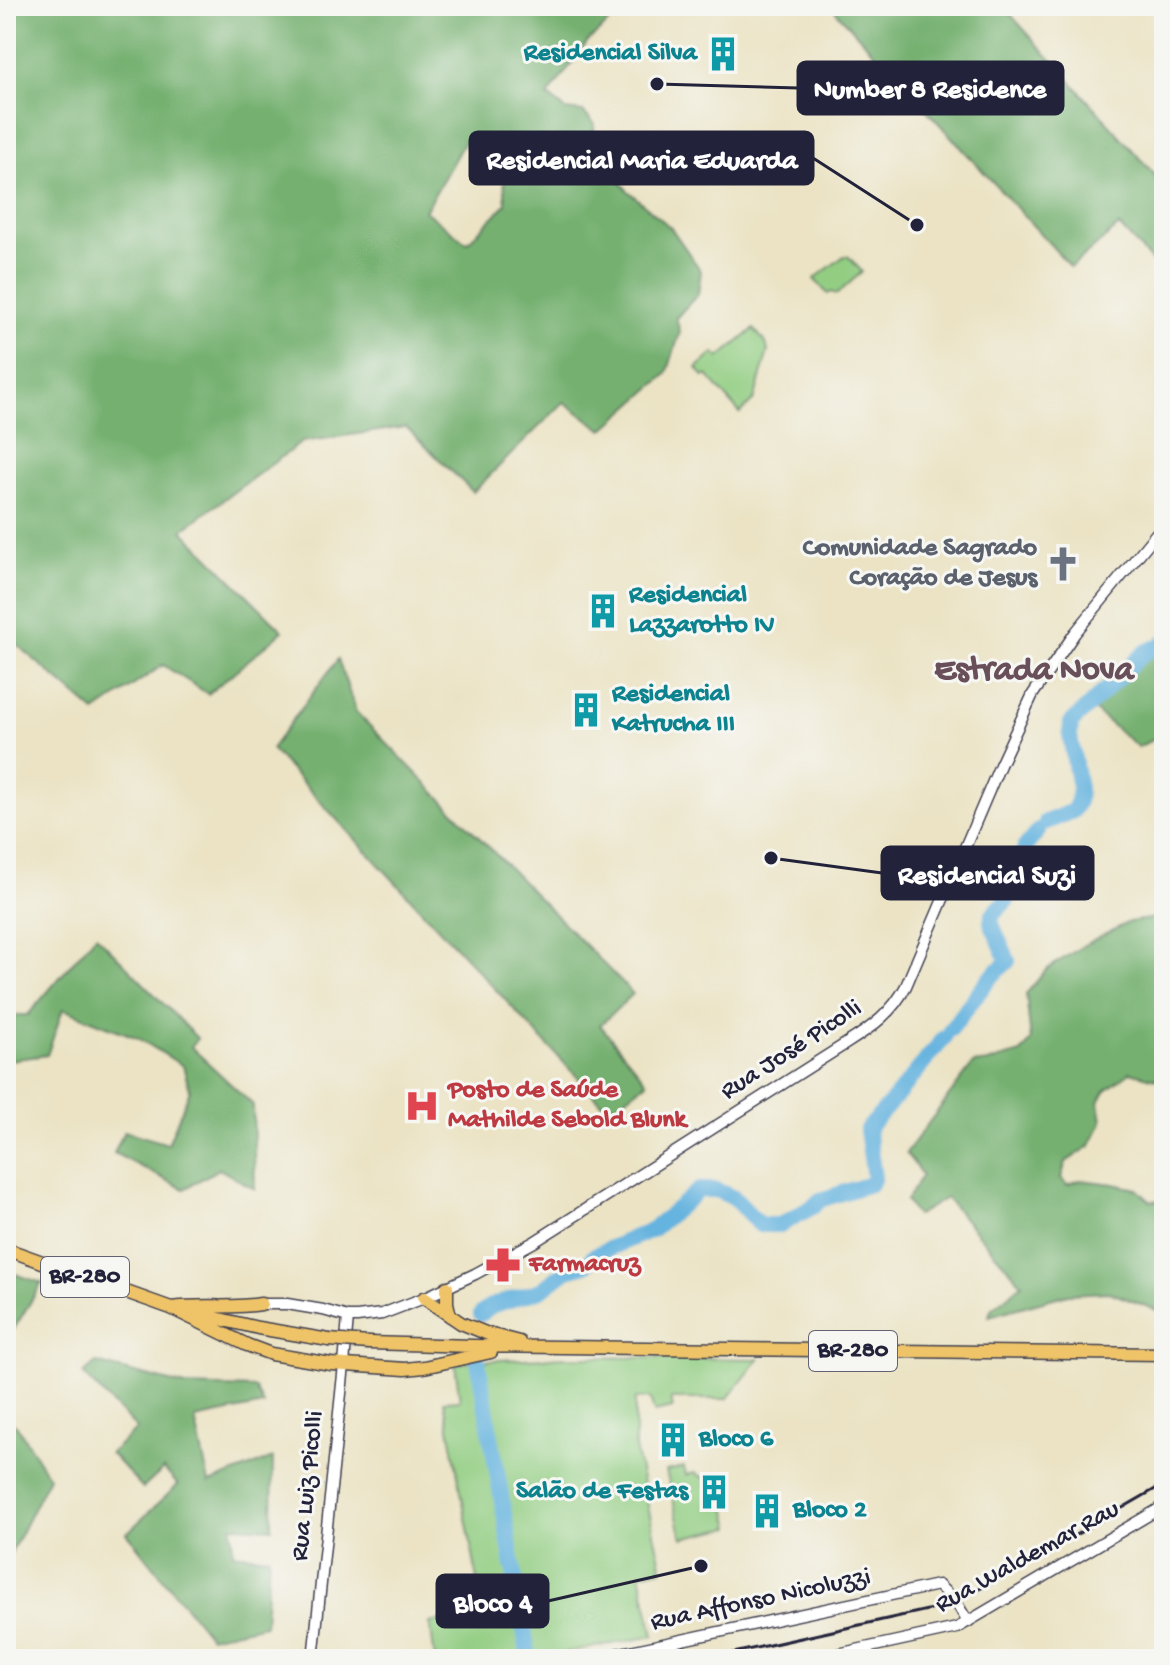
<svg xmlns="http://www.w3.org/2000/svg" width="1170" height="1665" font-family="'Gochi Hand',sans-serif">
<rect width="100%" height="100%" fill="#f6f6f2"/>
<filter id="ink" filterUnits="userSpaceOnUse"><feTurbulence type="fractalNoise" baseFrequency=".0125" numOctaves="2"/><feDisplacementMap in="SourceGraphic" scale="16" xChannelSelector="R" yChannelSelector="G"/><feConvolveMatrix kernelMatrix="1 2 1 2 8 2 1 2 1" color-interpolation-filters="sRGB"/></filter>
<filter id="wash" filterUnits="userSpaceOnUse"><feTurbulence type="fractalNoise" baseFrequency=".006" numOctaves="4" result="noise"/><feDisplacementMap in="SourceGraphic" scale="32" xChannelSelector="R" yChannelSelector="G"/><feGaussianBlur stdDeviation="1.8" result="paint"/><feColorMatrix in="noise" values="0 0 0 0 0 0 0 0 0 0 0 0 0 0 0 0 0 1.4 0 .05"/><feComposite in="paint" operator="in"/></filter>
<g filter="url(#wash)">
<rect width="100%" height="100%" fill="#ebe3c4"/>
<path fill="#92cd82" stroke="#5a785e" stroke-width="2" d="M844,256L849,257L862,272L837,294L831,292L828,294L814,279Z
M754,329L766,343L768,351L754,400L740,413L707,375L704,377L697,368L714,353L719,358Z
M567,1357L759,1359L727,1399H671L673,1408L654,1412L650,1398L635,1399V1448L662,1569L640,1574L654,1636L532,1659H435L430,1623L454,1618L448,1590L479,1587L444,1401L460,1400L455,1364L478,1361Z
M684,1467L686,1475L694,1473L705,1478L710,1502L724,1499L731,1527L682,1538L666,1471Z"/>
<path fill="#75b070" stroke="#4c6956" stroke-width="2" fill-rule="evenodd" d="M6,6H628L588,41L548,96L566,110L583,112L595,124L590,148L627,190L671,228L701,271L698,294L676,318L680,332L667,374L603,430L564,402L473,492L406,427L302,442L182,530L283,631L208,694L163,665L95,712L14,642L6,650ZM494,139L501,144L506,204L467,243L425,211L464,142Z
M831,6H1003L1164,185V274L1119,226L1071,267Z
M1164,642V694L1161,697L1164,701V734L1138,747L1088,705L1145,652L1160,646Z
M338,659L356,712L633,994L600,1025L647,1082L609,1111L271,749Z
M1164,917V1070L1156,1079L1130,1072L1105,1091L1099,1102L1102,1122L1090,1146L1066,1162L1061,1178L1067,1185L1080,1180L1114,1184L1137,1189L1150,1201L1164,1200V1313L1109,1292L1068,1294L989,1316L991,1309L1022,1284L946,1198L916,1216L906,1201L922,1175L906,1153L973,1064L989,1062L1021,1053L1031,1041L1026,994L1046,970L1084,945L1129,922Z
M96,935L197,1038L191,1047L253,1105L255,1189L219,1169L184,1189L114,1153L124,1131L168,1144L190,1090L183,1066L138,1038L63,1009L47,1055L9,1060L6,1058V1015H28Z
M6,1271L42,1283L6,1342Z
M96,1363L186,1386L255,1388L263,1405L195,1419L209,1483L273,1458L272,1528L232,1526L233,1553L269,1557L265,1625L210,1637L127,1533L178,1485L164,1469L143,1488L110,1453L137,1429L83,1374Z
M6,1417L17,1426L49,1477L6,1563Z"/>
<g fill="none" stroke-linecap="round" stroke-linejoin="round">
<path stroke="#65b3df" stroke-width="16" d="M1046,822L1073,811L1078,801L1079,788L1070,736L1071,723L1145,652L1160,646L1164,642
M951,1029L989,979L1008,961L991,922L993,914L1007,900L1013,890L1025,847L1038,831
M481,1314L491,1306L541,1290L567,1270L586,1265L595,1255L653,1229L699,1190H716L734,1198L760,1225H780L814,1206L820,1200L870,1184L874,1178L867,1129L896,1097L944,1038
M478,1361L529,1659"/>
</g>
</g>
<g filter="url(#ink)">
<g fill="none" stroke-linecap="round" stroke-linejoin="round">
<g stroke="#403f50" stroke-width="13">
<path id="tertiary" d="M261,1304H287L323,1310L348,1317H357L382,1314L424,1298L475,1274L534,1242L847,1043C871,1028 893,1012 906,986L1000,765L1033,694L1075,633L1164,524
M313,1659L344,1365L348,1317
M593,1659L938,1585L956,1602L968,1622
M815,1659L957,1628L1164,1506"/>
</g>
<g stroke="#403f50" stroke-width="15">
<path id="trunk" d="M6,1249L171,1308L247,1345L271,1354L331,1364L405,1369L424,1367L491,1352
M447,1287V1303L450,1316
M424,1298L461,1323L488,1334L519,1342
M171,1308C201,1304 231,1309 261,1304
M194,1313L258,1328L329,1340
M369,1343L473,1346L1164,1354"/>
</g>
<use href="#tertiary" stroke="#fff" stroke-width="10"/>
<use href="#trunk" stroke="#efc469" stroke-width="12"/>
<path stroke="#22223b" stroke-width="3" d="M706,1659L941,1607L994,1582L1164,1484"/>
<g stroke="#403f50" stroke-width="15" stroke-linecap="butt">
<path id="trunk-bridge" d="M329,1340L369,1343"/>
</g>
<use href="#trunk-bridge" stroke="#efc469" stroke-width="12"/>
</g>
</g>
<defs>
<g id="building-bare" transform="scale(2.76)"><path d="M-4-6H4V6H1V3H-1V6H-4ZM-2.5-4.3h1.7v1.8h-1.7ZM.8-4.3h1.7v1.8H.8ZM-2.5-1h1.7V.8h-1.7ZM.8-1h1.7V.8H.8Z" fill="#0f9aa8" stroke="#f6f6f2" stroke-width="2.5" paint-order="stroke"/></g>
<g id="church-bare" transform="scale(2.76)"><path d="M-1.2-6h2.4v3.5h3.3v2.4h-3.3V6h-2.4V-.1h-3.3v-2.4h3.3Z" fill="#6b7280" stroke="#f6f6f2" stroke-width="2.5" paint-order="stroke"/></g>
<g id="hospital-bare" transform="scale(2.76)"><path d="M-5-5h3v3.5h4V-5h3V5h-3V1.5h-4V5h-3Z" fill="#e0444e" stroke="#f6f6f2" stroke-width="2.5" paint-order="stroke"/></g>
<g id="pharmacy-bare" transform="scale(2.76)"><path d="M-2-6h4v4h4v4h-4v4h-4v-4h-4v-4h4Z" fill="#e0444e" stroke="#f6f6f2" stroke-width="2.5" paint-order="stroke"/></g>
</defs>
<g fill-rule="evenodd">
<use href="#building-bare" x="723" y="54"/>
<use href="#church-bare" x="1063" y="564"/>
<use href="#building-bare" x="603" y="611"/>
<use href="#building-bare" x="586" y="710"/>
<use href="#hospital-bare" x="422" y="1106"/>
<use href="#pharmacy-bare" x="503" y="1265"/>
<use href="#building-bare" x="673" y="1440"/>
<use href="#building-bare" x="714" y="1492"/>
<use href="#building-bare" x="767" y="1511"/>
</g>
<g text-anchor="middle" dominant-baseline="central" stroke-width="6" stroke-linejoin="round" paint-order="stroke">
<g fill="#f6f6f2" stroke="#626272" stroke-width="2">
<rect x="41" y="1257" width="88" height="40" rx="6"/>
<rect x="809" y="1331" width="88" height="40" rx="6"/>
</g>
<g font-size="24" font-weight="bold" fill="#22223b">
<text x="85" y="1277">BR-280</text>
<text x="853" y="1351">BR-280</text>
</g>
<g font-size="26" font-weight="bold" fill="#0d838f" stroke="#f6f6f2" text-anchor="start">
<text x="697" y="54" text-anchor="end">Residencial Silva</text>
<text x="629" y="596">Residencial<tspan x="629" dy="30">Lazzarotto IV</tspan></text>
<text x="612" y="695">Residencial<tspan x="612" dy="30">Katrucha III</tspan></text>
<text x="699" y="1440">Bloco 6</text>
<text x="688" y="1492" text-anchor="end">Salão de Festas</text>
<text x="793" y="1511">Bloco 2</text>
</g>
<g font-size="26" font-weight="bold" fill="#5b616d" stroke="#f6f6f2" text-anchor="end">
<text x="1037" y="549">Comunidade Sagrado<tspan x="1037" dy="30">Coração de Jesus</tspan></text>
</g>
<g font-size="26" fill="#22223b" stroke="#f6f6f2">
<text transform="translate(792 1051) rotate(-33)">Rua José Picolli</text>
<text transform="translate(309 1486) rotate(-84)">Rua Luiz Picolli</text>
<text transform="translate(1028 1558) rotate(-29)">Rua Waldemar Rau</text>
<text transform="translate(761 1601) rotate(-12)">Rua Affonso Nicoluzzi</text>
</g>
<g font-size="26" font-weight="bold" fill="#be3a42" stroke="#f6f6f2" text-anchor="start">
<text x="448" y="1091">Posto de Saúde<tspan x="448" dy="30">Mathilde Sebold Blunk</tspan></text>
<text x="529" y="1265">Farmacruz</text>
</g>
<g font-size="34" font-weight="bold" fill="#684f59" stroke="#f6f6f2">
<text x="1034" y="672">Estrada Nova</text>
</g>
</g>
<path fill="none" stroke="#22223b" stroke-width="3" d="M657 84L798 88M917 225L813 158M771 858L882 873M701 1566L548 1601"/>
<g fill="#22223b" stroke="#f6f6f2" stroke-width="3">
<circle cx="657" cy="84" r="8"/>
<circle cx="917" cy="225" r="8"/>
<circle cx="771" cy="858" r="8"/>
<circle cx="701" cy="1566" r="8"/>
</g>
<g fill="#22223b" stroke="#22223b" stroke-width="3">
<rect x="798" y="62" width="265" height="52" rx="8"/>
<rect x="470" y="132" width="343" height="52" rx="8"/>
<rect x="882" y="847" width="211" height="52" rx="8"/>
<rect x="437" y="1575" width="111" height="52" rx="8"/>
</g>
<g font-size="28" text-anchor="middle" font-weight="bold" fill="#fff">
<text x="930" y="97">Number 8 Residence</text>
<text x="642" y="168">Residencial Maria Eduarda</text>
<text x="987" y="883">Residencial Suzi</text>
<text x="493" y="1611">Bloco 4</text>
</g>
<rect width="1170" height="1665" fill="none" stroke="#f6f6f2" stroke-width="32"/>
</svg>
